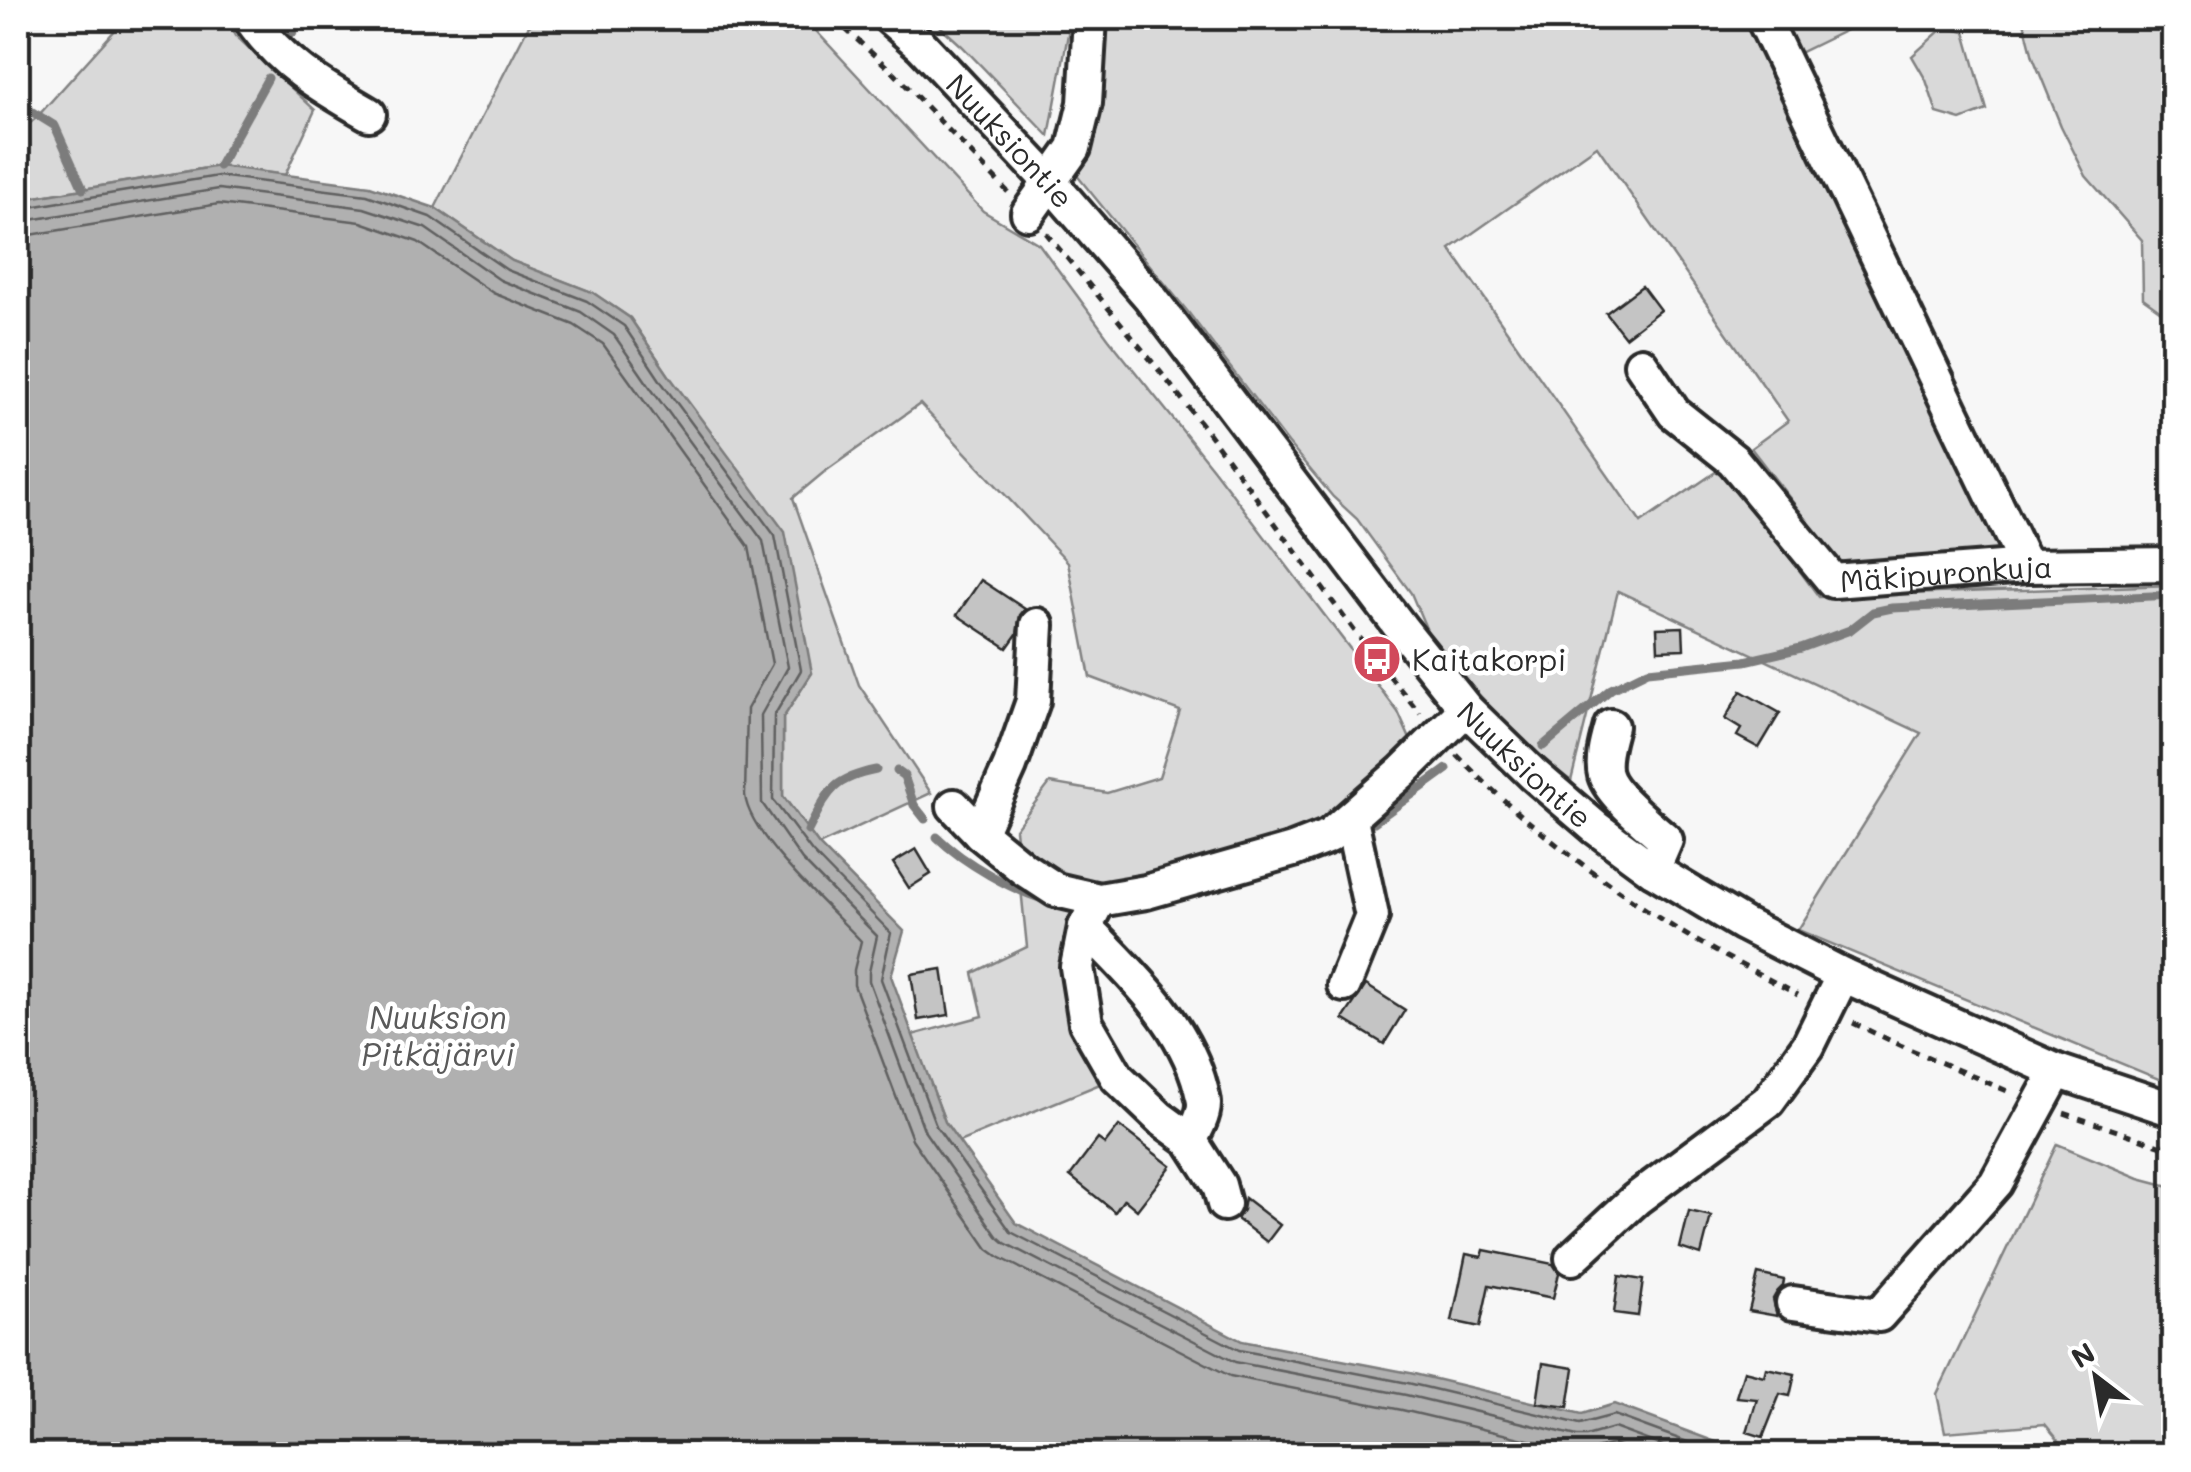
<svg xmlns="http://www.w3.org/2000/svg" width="2191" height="1472" font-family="Mali,sans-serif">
<rect width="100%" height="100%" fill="#f7f7f7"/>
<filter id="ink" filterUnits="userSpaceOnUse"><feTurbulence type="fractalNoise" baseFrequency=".01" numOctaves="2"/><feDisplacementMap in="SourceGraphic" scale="20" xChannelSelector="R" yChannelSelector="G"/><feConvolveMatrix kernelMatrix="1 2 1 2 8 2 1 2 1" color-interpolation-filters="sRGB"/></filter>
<g filter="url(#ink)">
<path fill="#d9d9d9" stroke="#828282" stroke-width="2.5" d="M126,18H227L236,36L315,110L285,175L218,166L18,200V133L36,118Z
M539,18H804L983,211L1039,244L1109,339L1214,470L1398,712L1410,739L1359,793L1323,822L1289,838L1144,879L1095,886L1077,967L1117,1077L959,1142L945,1122L912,1035L983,1016L973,973L1027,947L1015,829L1050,783L1107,793L1159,777L1180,711L1090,677L1068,562L920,404L823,473L793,498L859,685L931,793L819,845L783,796V718L812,673L670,377L630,318L592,292L512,261L435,208L528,27Z
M931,18H1071L1049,136L962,46Z
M1106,18H1746L2003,554L1839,562L1751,448L1788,421L1597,146L1450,249L1641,523L1723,467L1819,597L2173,585V1085L1798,930L1921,733L1618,591L1571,781L1557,770L1514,732L1459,673L1428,633L1411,593L1357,519L1333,497L1288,443L1188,312L1075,173L1103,41Z
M1778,18H1871L1797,54Z
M2023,18H2173V311H2161L2143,298L2142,240L2086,176L2061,126L2033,57Z
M1944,27L1965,32L1987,110L1961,120L1937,113L1926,80L1912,56Z
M2057,1144L2139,1178L2173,1187L2174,1445L2162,1454H2070L2045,1424L1945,1432L1937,1394Z"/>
<path fill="#b0b0b0" stroke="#7b7b7b" stroke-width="2.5" d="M219,166L370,186L435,208L512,261L592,292L630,318L670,377L785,532L812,673L783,718V796L819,845L904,931L891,976L945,1122L1016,1223L1242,1341L1410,1373L1582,1414L1614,1404L1748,1454H18V200Z"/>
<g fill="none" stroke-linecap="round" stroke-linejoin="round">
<path stroke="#606060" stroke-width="2.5" d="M18,209L218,176L367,195L430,217L507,270L587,301L624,326L662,383L775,536L801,670L774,716L773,800L812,852L891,933L881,979L936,1126L1011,1232L1239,1350L1408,1383L1580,1424L1614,1415L1720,1454
M18,222L219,189L364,208L425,228L500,280L581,312L614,335L652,390L763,541L788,667L761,715L762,803L802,860L877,936L869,972V981L925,1132L997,1236L1005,1243L1235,1362L1406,1395L1577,1436H1586L1614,1428L1684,1454
M18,237L219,204L361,222L418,242L493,293L574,325L603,344L749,547L772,664L747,709L745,795C749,837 831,909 861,941L854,970V985L912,1139L988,1249L999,1257L1230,1376L1402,1410L1575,1451H1589L1613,1444L1641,1454"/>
<path stroke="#7b7b7b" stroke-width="9" d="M276,18L293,33
M18,27L21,18
M18,103L55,126L83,189
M219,166L268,78
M1543,746L1611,689L1648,671L1745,661L1801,648L1850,630L1873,612L1892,608L2174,595
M897,771L904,776L914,805L925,819
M1374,822L1447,769
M808,831C828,792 831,779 876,770
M937,837C964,863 1013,891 1049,901"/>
</g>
<path fill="#c4c4c4" stroke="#2b2b2b" stroke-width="2.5" d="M1642,286L1660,310L1625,337L1606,313Z
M981,580L1025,609L1020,615L1017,634L1007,648L957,615Z
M1683,627L1684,649L1658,650L1657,628Z
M1741,691L1780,713L1759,748L1737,736L1741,729L1725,719Z
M916,849L931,874L909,888L893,863Z
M942,969L949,1015L918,1020L911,974Z
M1366,985L1405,1010L1384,1044L1343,1019Z
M1119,1126L1171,1166L1137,1210L1124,1199L1115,1212L1070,1176L1098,1139L1105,1144Z
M1245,1198L1280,1225L1267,1242L1237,1219L1243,1210Z
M1689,1211L1711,1216L1701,1255L1680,1248Z
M1484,1250L1553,1264L1559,1273L1553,1298L1489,1285L1480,1327L1452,1321L1466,1254L1482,1257Z
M1758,1274L1784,1280L1783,1286L1777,1292L1773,1299L1777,1316L1749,1311Z
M1619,1276L1643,1280L1638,1316L1614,1313Z
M1543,1363L1574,1368L1568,1407L1537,1403Z
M1766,1368L1795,1374L1790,1396L1780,1394L1763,1437L1747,1432L1757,1399L1736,1397L1744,1371L1764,1376Z"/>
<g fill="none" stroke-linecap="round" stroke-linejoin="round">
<g stroke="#2b2b2b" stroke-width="40">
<g id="minor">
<path d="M250,18C281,64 322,87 369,114"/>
<path id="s1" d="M890,18L922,46L1050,182L1150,297L1401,628L1466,709L1533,774L1596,828L1653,870L1743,924L1843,975L2057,1071L2174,1110"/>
<path d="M1763,18L2026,566"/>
<path d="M1028,213L1074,148L1085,103L1090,18"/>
<path id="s2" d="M1641,364L1674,413L1733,460L1833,581L2026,566L2174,564"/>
<path d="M1611,726C1607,741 1601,760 1605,775C1610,794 1650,826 1666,840L1653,870"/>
<path d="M954,806L980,833L1024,869L1056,890L1099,900L1146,892L1293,850L1329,836L1403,771L1466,709"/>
<path d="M980,833L1010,766L1033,701L1037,625"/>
<path d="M1099,900L1085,927L1077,967L1086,1023L1117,1077L1160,1118L1190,1140L1219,1185L1224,1204"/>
<path d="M1085,927C1131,973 1185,1024 1201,1089C1202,1094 1204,1099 1204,1104C1204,1116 1196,1130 1190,1140"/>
<path d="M1344,985L1372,916L1351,819"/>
<path d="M1572,1258L1636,1199L1768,1101L1808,1046L1843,975"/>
<path d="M1793,1303L1879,1315L1996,1183L2057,1071"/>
</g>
</g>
<path stroke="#2b2b2b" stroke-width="5" stroke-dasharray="8 8" stroke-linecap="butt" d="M833,18L895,74L1008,192
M1046,233C1096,293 1147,354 1195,416C1271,514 1340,618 1420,713
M1457,755C1516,816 1585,869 1656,916C1701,946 1751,969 1798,995
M1853,1023L1900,1045L2012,1093
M2064,1113L2174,1150
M2162,1454L2174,1445"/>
<use href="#minor" stroke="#fff" stroke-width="32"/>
</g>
</g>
<defs>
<g id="bus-disc" transform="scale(2.5)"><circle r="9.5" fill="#d1495b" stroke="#fff"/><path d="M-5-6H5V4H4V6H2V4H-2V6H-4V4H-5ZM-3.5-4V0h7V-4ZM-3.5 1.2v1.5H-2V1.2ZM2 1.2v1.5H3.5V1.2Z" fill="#fff"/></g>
</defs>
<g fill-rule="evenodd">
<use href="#bus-disc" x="1377" y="659"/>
</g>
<g text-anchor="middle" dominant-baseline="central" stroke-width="9" stroke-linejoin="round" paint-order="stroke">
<g font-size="30" fill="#2b2b2b" stroke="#fff">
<text stroke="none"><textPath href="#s1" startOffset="172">Nuuksiontie</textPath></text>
<text stroke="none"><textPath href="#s2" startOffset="405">Mäkipuronkuja</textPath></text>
<text stroke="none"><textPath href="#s1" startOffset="982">Nuuksiontie</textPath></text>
</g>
<g font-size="30" fill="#2b2b2b" stroke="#fff" text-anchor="start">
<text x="1412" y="659">Kaitakorpi</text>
</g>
<g font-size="32" font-style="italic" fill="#5a5a5a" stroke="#fff">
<text x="438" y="1016">Nuuksion<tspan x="438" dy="37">Pitkäjärvi</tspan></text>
</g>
</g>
<rect width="2191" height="1472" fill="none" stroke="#fff" stroke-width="60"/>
<rect x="30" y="30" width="2131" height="1412" fill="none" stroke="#2b2b2b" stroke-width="4" filter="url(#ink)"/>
<g transform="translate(2096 1377) rotate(329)" stroke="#ffffff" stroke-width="8" paint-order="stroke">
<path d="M0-8L18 38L0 25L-18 38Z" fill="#2b2b2b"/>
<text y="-15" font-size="28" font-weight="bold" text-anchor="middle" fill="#2b2b2b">N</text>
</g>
</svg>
